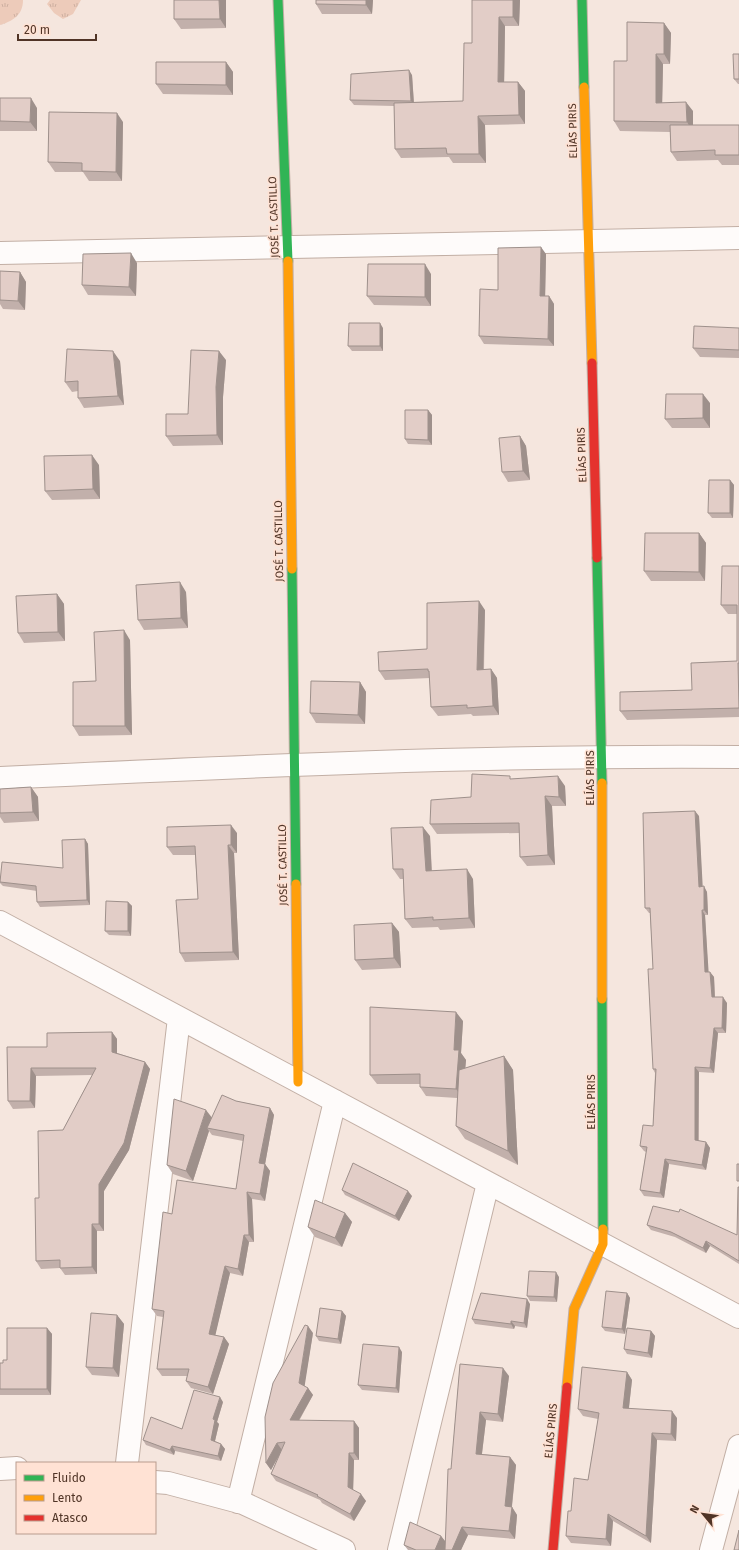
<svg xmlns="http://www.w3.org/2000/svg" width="739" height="1550" font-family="'Fira Sans',sans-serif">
<defs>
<pattern id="grass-tufts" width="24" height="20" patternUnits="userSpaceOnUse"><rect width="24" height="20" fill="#edcbba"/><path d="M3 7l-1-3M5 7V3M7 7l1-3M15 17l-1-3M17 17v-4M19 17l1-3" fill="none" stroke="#cdafa0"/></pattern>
</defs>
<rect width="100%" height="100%" fill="#f5e6de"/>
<path fill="url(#grass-tufts)" d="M0,0H23C23,15 13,21 0,25Z
M50,0H81L73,14L63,19L54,13L47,4Z"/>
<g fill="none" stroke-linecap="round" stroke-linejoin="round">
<g stroke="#c2afa5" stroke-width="24">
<path id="street" d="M0,253L739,238
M0,778C246,766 492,755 739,757
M0,922L739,1317
M127,1463L179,1018
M0,1469L17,1468
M155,1482L168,1483L243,1503L344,1550
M238,1502L335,1101
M399,1550L488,1183
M711,1550L739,1446"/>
</g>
<g stroke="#c2afa5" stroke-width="11">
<path id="fast" d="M278,0L288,261
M582,0L584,87
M597,558L602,783
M292,569L296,884
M602,999L603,1229"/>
</g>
<g stroke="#c2afa5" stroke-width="11">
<path id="slow" d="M584,87L592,363
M288,261L292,569
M602,783V999
M296,884L298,1082
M567,1387L574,1309L603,1244V1229"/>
</g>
<g stroke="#c2afa5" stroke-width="11">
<path id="jam" d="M592,363L597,558
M553,1550L567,1387"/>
</g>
<use href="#street" stroke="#fefbfa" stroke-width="22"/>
<use href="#fast" stroke="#30b455" stroke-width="9"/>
<use href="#slow" stroke="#ff9f0a" stroke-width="9"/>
<use href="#jam" stroke="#e5322d" stroke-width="9"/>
</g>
<path fill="#c2b0ab" d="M174,0H226V28L181,29L174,19Z
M373,0L372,14H322L316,4Z
M472,0H520L519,26H505L504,82H518L525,91V124L485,125L486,163H453L449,157L401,158L395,149L394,106L354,105L350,100L412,75L414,102L463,101L472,43Z
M664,23L671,33L670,64H663L662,103L693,111V125H739V165H722L718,160L677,161L671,152L670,132L620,131L614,121L627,61Z
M739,54V84H738L734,79Z
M226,62L233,72V95L163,94L156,84Z
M0,98L37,108V131H0Z
M123,122L122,181H89L83,172H55L48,162Z
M546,254L545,296H549L554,304V346L484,344L479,336L498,290Z
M137,263L136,296L88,295L82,285Z
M0,271L20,272L26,282L25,310L3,309L0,304Z
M431,274V306L374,305L367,296Z
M383,328V351H352L348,346Z
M739,328V358L700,357L693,348Z
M226,360L223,397V445L173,446L166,436L188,414Z
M120,361L124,405L84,408L78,398V391L72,392L65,382Z
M710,403V428H672L665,419Z
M428,410L432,415V445L408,444L405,439Z
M520,436L526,446L530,480L508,482L502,472Z
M99,465L100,499L52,500L45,491Z
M730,480L734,485L733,518H712L708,513Z
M699,533L706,543L705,581H651L644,571Z
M739,566V717L627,720L620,711L692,690L737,661V614H728L721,605Z
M186,592L188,628L144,630L138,620Z
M57,594L64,604L65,641L24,643L18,633Z
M485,610L484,670L491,669L497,678L499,715L473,716L471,714L438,716L431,707L430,678L385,680L379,671L427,649Z
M130,640L132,735L79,736L73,726L96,681Z
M360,682L366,692L365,724L316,723L310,713Z
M512,779L565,786L566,806H552L555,865L527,866L520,857V833L437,834L430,824L471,797Z
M31,787L38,797L39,821L4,823L0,817V789Z
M699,816L702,886L707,892L708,915H705L708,972H710L714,977L715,997L727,1003L726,1033H718L714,1073L699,1072V1141L706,1142L710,1148L706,1170L669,1164L664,1198L644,1196L640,1190L646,1152L644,1151L640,1146L653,1126L655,1073L653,1069V969L650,913H649L645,908Z
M237,833V853H234L239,960L185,962L180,953L198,899L195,855H173L167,847Z
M430,836L432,871L473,879L475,928L440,930L438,927L412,928L405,919L403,879H400L393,869Z
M85,839L88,844L90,905L40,907L37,902V891L3,886L0,883V876L63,868Z
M128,902L132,906L131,936L109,935L105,931Z
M392,923L399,932L401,968L362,970L355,960Z
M463,1021L461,1053L466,1060L465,1068L504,1056L513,1070L518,1165L465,1139L456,1126L457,1098L426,1096L420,1087V1084H377L370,1075Z
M112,1032L117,1039V1053L145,1062L150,1069L129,1150L104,1191V1231H97V1274L65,1275L60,1268L41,1269L36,1261L39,1198L63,1130L92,1075L36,1076L35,1108L13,1109L8,1101L7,1047H47Z
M236,1101L270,1108L274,1115L265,1164L270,1171L265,1201L252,1199L254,1242H249L243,1276L230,1273L215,1335L224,1337L229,1344L213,1394L191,1388L186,1381L187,1376H162L157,1369L163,1317L157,1316L152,1309L172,1214L236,1189L243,1141L212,1135L209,1131L193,1181L173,1174L167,1165L212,1117Z
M739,1187V1264L710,1246L706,1253L675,1237L651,1230L647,1225L737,1235Z
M342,1190L412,1196L399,1221L345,1195Z
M345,1213L352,1222L342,1247L315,1237L308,1227Z
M559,1277L557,1302L530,1301L527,1296Z
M627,1293L630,1298L625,1334L605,1331L602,1327Z
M530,1304L527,1328L515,1326L514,1329L475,1324L472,1319Z
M342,1311L346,1316L341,1344L319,1341L316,1336Z
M117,1315L124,1324L119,1377L92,1375L86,1367Z
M47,1328L52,1334L51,1395H0V1363H3L7,1360Z
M651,1331L655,1336L652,1358L627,1354L624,1349Z
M313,1333L304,1386L308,1388L313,1395L299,1421H354L359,1428V1460H354L353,1490L366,1501L354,1521L322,1503L320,1500L276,1481L271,1474L278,1457L271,1470L266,1463Z
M402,1352L399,1393L362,1390L358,1385Z
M460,1364L509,1376L503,1422L486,1420L482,1454L510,1457L516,1465L512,1507L517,1515L515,1539L468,1535L461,1550H408L404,1545L441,1536L445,1541L451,1469Z
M627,1372L632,1380L629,1408L677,1418L676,1441L657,1440L651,1543L613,1521L611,1546L571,1543L566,1536L571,1511L588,1480L598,1419L583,1416L578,1409Z
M223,1402L217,1422L219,1424L215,1441L221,1444L225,1449L221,1461L175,1451L174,1455L146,1445L143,1440L182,1429Z"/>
<path fill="#9e908b" d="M219,0H226V28L220,19Z
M366,0H373L372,14L366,5Z
M513,0H520L519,26L513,17Z
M499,17L505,26L504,91L498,82Z
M664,23L671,33L670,64L664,54Z
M656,54L663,64L662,112L656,103Z
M226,62L233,72V95L226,85Z
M409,70L412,75L414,106L411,101Z
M518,82L525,91V124L519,115Z
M31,98L37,108V131L30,122Z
M686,102L693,111V132L687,122Z
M117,113L123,122L122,181L116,172Z
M478,116L485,125L486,163L479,154Z
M541,247L546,254L545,303L540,296Z
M131,253L137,263L136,296L129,287Z
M425,264L431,274V306L425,297Z
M20,272L26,282L25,310L18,301Z
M549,296L554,304V346L548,339Z
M380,323L383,328V351L380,346Z
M113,351L120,361L124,405L118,396Z
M219,351L226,360L223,397V445L217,435L216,387Z
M703,394L710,403V428L703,418Z
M428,410L432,415V445L428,440Z
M520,436L526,446L530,480L523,471Z
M92,455L99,465L100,499L93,489Z
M730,480L734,485L733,518L730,513Z
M699,533L706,543L705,581L699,572Z
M180,582L186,592L188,628L181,618Z
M57,594L64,604L65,641L58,632Z
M479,601L485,610L483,679L477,670Z
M124,630L130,640L132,735L125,726Z
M491,669L497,678L499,715L493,706Z
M360,682L366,692L365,724L358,715Z
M558,776L565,786L566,806L559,797Z
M31,787L38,797L39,821L33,812Z
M545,796L552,806L555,865L548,855Z
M695,811L699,816L703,892L699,887Z
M231,825L237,833V853L231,845Z
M423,827L430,836L432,881L426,871Z
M85,839L88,844L90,905L87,900Z
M228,845L234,853L239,960L233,952Z
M467,869L473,879L475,928L469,918Z
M704,886L707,892L708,915L704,910Z
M128,902L132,906L131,936L128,931Z
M702,910L705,915L709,978L705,972Z
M392,923L399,932L401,968L394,958Z
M710,972L714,977L715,1002L712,997Z
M723,997L727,1003L726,1033L722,1028Z
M456,1012L463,1021L461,1053L466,1060L463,1099L456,1089L454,1050Z
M714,1028L718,1033L714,1073L710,1068Z
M112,1032L117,1039V1059L112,1052Z
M504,1056L513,1070L518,1165L508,1151Z
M145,1062L150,1069L129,1150L104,1191V1231L99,1224V1184Z
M695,1067L699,1072L698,1146L695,1140Z
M31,1068L36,1076L35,1108L30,1101Z
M270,1108L274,1115L264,1170L259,1163Z
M206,1110L213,1119L207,1128L209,1131L193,1181L186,1171Z
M706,1142L710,1148L706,1170L702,1165Z
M665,1159L669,1164L664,1198L660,1193Z
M265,1164L270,1171L265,1201L260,1194Z
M408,1191L412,1196L399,1221L395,1216Z
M247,1192L252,1199L254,1242L249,1235Z
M345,1213L352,1222L342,1247L335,1238Z
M92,1224L97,1231V1274L92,1267Z
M244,1235L249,1242L243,1276L238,1269Z
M706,1241L710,1246L706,1253L703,1248Z
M225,1266L230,1273L214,1341L209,1334Z
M556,1272L559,1277L557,1302L554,1297Z
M627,1293L630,1298L625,1334L622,1329Z
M527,1299L530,1304L527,1328L524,1323Z
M342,1311L346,1316L341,1344L338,1339Z
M117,1315L124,1324L119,1377L113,1368Z
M511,1321L515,1326L514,1329L511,1324Z
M308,1326L313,1333L304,1390L299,1383Z
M47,1328L52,1334L51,1395L47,1389Z
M651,1331L655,1336L652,1358L648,1353Z
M224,1337L229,1344L213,1394L208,1387Z
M399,1347L402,1352L399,1393L396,1388Z
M503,1368L509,1376L503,1422L498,1414Z
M627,1372L632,1380L628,1415L623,1408Z
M308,1388L313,1395L295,1427L290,1420Z
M220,1397L223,1402L217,1422L219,1424L214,1445L211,1440L213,1419Z
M672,1411L677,1418L676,1441L671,1434Z
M480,1412L486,1420L481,1461L476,1454Z
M354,1421L359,1428V1460L354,1453Z
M652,1433L657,1440L651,1543L646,1536Z
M277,1443L282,1450L271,1470L266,1463Z
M221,1444L225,1449L221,1461L218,1456Z
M172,1446L175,1451L174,1455L170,1450Z
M349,1453L354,1460L353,1494L348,1487Z
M510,1457L516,1465L511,1514L505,1506Z
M361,1494L366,1501L354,1521L350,1514Z
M512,1507L517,1515L515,1539L509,1531Z
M608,1514L613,1521L611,1546L606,1539Z
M462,1527L468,1535L461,1550H452Z
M441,1536L448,1545L446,1550H435Z"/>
<path fill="#e2cdc7" stroke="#9e908b" d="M174,0H219L220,19H174Z
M316,0H366V5L316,4Z
M472,0H513V17H499L498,82H518L519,115L478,116L479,154H447L446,148L395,149L394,103L463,101L464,43H472Z
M627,22L664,23V54H656V103L686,102L687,122L614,121V61H627Z
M733,54H739V79H734Z
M156,62H226V85L156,84Z
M409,70L411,101L350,100L351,74Z
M0,98H31L30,122L0,121Z
M49,112L117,113L116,172L82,171V163L48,162Z
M670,125H739V155H715V150L671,152Z
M541,247L540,296H549L548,339L479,336L480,289L498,290V248Z
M131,253L129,287L82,285L83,254Z
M368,264H425V297L367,296Z
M0,271L20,272L18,301L0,300Z
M349,323H380V346H348Z
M694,326L739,328V350L693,348Z
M67,349L113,351L118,396L78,398V381L65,382Z
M191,350L219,351L216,387L217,435L166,436V414H188Z
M666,394H703V418L665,419Z
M405,410H428V440L405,439Z
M520,436L523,471L502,472L499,438Z
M92,455L93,489L45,491L44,456Z
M709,480H730V513H708Z
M645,533H699V572L644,571Z
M722,566H739V663H738L739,708L620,711V692L692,690L691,663L737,661V605H721Z
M180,582L181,618L138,620L136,585Z
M57,594L58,632L18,633L16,596Z
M479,601L477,670L491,669L493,706L467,708V705L431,707L429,671H428V669L379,671L378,652L427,649V603Z
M124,630L125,726H73V682L96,681L94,632Z
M311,681L360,682L358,715L310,713Z
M472,774L510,776V779L558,776L559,797L545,796L548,855L520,857L519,823L430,824L431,800L471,797Z
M31,787L33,812L0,813V789Z
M695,811L699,887L704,886V910H702L705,972H710L712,997H723L722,1028H714L710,1068L695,1067V1140L706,1142L702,1165L665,1159L660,1193L640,1190L647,1147L640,1146L643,1125L653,1126L656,1069H653L648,969H653L650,908H645L643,813Z
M231,825V845H228L233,952L180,953L176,900L198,899L195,846L167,847V827Z
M423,827L426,871L467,869L469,918L433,920V917L405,919L403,869H393L391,828Z
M85,839L87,900L37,902L36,886L0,882L2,862L63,868L62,840Z
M106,901L128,902V931H105Z
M392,923L394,958L355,960L354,925Z
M370,1007L456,1012L454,1050H459L456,1089L420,1087V1074L370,1075Z
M112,1032V1052L145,1062L124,1143L99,1184V1224H92V1267L60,1268V1260L36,1261L35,1198H39L38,1131L63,1130L96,1068H31L30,1101H8L7,1047H47V1033Z
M504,1056L508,1151L456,1126L459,1070Z
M222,1095L236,1101L270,1108L259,1163L265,1164L260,1194L247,1192L249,1235H244L238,1269L225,1266L209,1334L224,1337L208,1387L186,1381L189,1369H157L164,1311L152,1309L163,1212L172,1214L177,1180L236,1189L244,1135L207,1128Z
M174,1099L206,1110L186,1171L167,1165Z
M353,1163L408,1191L395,1216L342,1190Z
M737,1164H739V1181H737Z
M738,1187H739V1261L706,1241L703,1248L671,1232L647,1225L653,1206L679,1212L680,1209L737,1235Z
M315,1200L345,1213L335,1238L308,1227Z
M529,1271L556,1272L554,1297L527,1296Z
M606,1291L627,1293L622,1329L602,1327Z
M481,1293L527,1299L524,1323L511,1321V1324L472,1319Z
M320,1308L342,1311L338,1339L316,1336Z
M91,1313L117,1315L113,1368L86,1367Z
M305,1325L308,1326L299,1383L308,1388L290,1420L354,1421V1453H349L348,1487L361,1494L350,1514L317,1496L318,1495L271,1474L285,1442L277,1443L266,1463L265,1417L273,1383Z
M7,1328H47V1389H0V1363H3V1360H7Z
M627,1328L651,1331L648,1353L624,1349Z
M363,1344L399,1347L396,1388L358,1385Z
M460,1364L503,1368L498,1414L480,1412L476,1454L510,1457L505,1506L512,1507L509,1531L462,1527L452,1550H445L448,1469H451Z
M582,1367L627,1372L623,1408L672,1411L671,1434L652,1433L646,1536L608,1514L606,1539L566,1536L568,1511H571L574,1478L588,1480L599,1413L578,1409Z
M194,1390L220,1397L213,1419L215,1420L211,1440L221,1444L218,1456L172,1446L170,1450L143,1440L151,1417L182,1429Z
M410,1522L441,1536L435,1550H416L404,1545Z
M739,1530V1550H734Z"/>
<g text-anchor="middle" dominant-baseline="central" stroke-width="3" stroke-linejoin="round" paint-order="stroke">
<g font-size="11" fill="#503426" stroke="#ffe2d4">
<text transform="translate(573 131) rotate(-91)">ELÍAS PIRIS</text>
<text transform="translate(274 217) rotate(-92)">JOSÉ T. CASTILLO</text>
<text transform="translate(582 455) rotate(-92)">ELÍAS PIRIS</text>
<text transform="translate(279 541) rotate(-91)">JOSÉ T. CASTILLO</text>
<text transform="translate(590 778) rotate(-90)">ELÍAS PIRIS</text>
<text transform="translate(283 865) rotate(-91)">JOSÉ T. CASTILLO</text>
<text transform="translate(591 1102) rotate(-90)">ELÍAS PIRIS</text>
<text transform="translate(551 1431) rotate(-85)">ELÍAS PIRIS</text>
</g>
</g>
<rect x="16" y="1462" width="140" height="72" fill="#ffe2d4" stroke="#b99c8e"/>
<rect x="24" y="1475" width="20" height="6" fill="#30b455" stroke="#b99c8e"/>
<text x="52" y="1482" font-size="12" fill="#503426">Fluido</text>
<rect x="24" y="1495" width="20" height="6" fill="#ff9f0a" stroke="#b99c8e"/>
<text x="52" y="1502" font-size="12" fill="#503426">Lento</text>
<rect x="24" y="1515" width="20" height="6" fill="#e5322d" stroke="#b99c8e"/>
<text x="52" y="1522" font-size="12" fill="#503426">Atasco</text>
<g transform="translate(703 1514) rotate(299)" stroke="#ffe2d4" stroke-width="3" paint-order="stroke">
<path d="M0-3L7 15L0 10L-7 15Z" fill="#503426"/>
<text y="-6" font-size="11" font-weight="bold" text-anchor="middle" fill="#503426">N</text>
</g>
<path d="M18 34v6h78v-6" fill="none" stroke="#503426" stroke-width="2"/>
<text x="24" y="34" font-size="12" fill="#503426" stroke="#ffe2d4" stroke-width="3" paint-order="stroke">20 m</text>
</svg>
